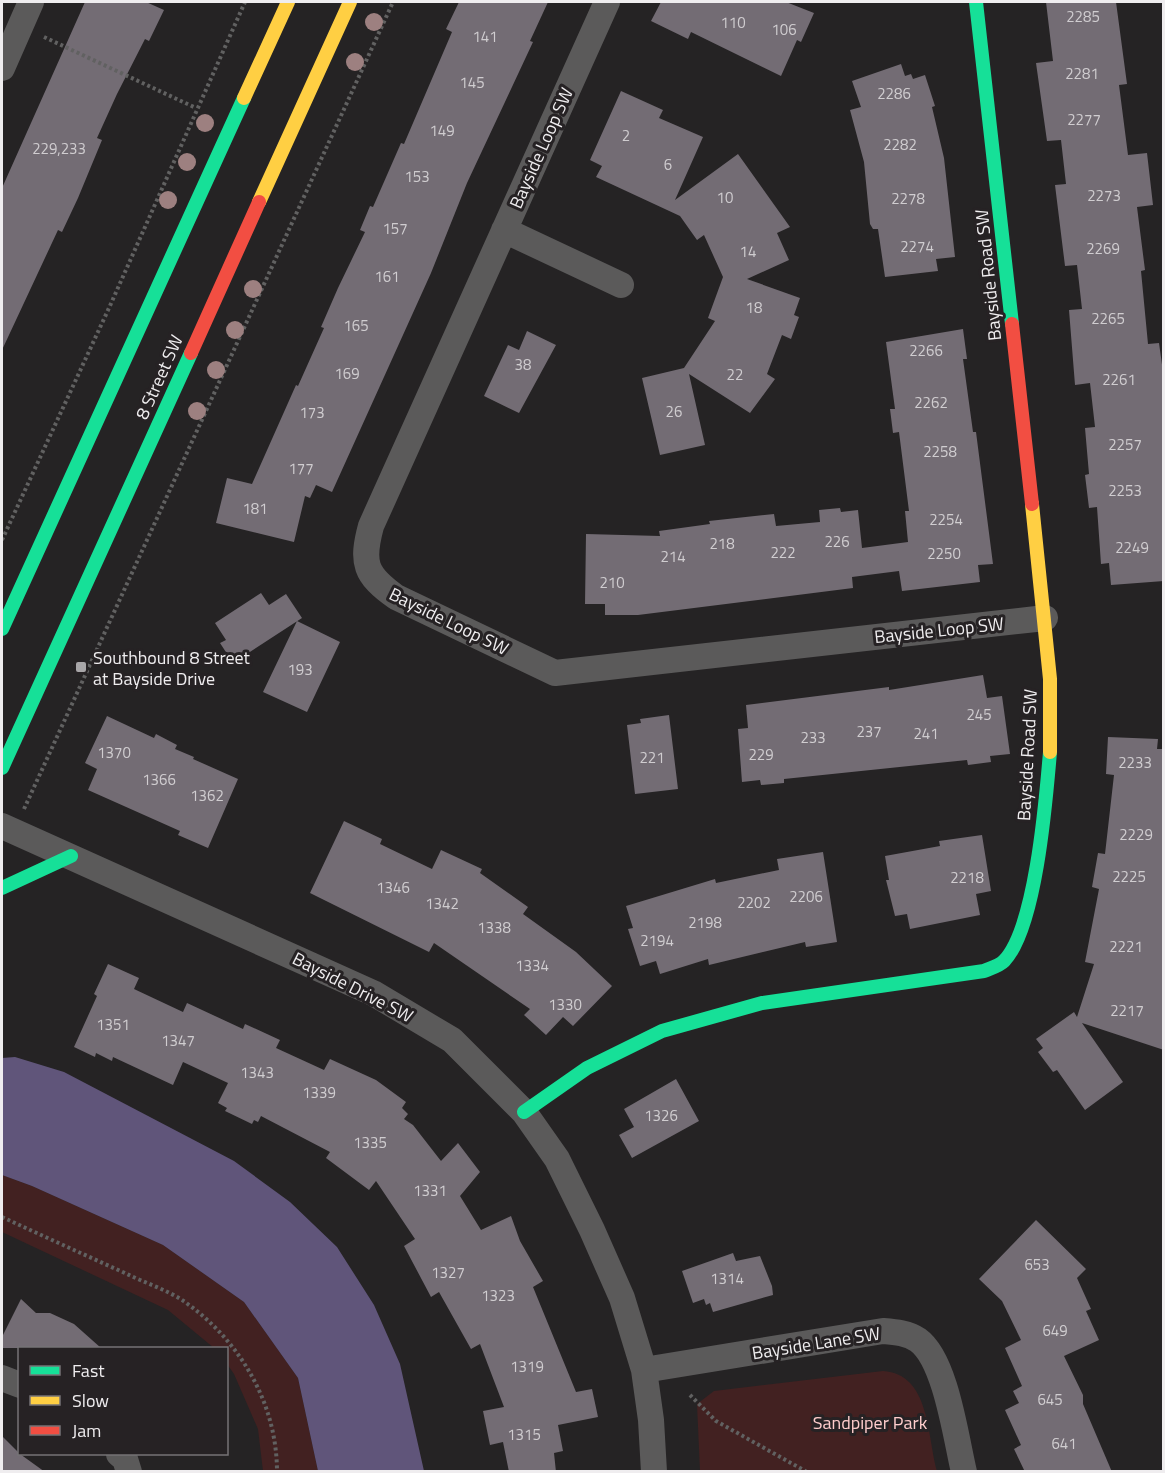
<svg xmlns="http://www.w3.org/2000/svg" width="1165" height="1473" font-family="'Titillium Web',sans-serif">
<rect width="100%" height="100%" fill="#252324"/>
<path fill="#422121" d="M2,1175L32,1186L163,1245L244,1302L298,1378L318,1471H263L258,1429L234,1374L227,1364L226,1348H214L168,1310L2,1232Z
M883,1371C930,1374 927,1435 937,1471H700L697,1404L714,1391Z"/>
<path fill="#60557a" d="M15,1057L64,1072L234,1161L290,1202L337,1247L374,1305L400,1364L424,1471H318L298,1378L244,1302L163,1245L32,1186L2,1175V1058Z"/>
<path fill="#736c74" d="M85,2H146L164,10L149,41L145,39L117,94L97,138L102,140L78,198L62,232L58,230L2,350V188Z
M459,2H548L530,41L533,42L467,183L431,273L332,492L316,485L310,498L305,496L294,542L216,523L227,478L252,484L296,385L298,386L324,328L321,327L338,288L365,232L360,230L370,206L373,207L401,143L404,144L452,32L446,29Z
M661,2H786L814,13L801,42L797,40L781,76L691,32L688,39L651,21Z
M1046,2H1116L1127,84L1119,85L1128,155L1147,153L1153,205L1137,207L1145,270L1141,271L1148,344L1159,343L1164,379V581L1111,585L1109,563L1101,564L1097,507L1089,508L1085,475L1089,474L1085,428L1095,427L1090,383L1075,385L1069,310L1082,309L1077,265L1065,266L1055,185L1066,184L1061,140L1047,141L1036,63L1053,61Z
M901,64L905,76L911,74L913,79L925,75L935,106L932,107L944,158L955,257L936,259L938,271L885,277L878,229H873L870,224L864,162L850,110L861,107L852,81Z
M621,91L663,110L659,118L703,137L675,200L738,154L790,227L777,233L789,260L747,279L800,298L794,315L799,317L791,339L782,335L767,374L775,379L750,413L689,374L705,445L660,455L642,378L684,368L715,321L708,318L723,277L704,235L697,240L680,216L596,177L602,166L590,160Z
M963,329L967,359H963L973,432H976L993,564L978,565L980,582L902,591L899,571L852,577L853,588L638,615H605V604H585L586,534L660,536L659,531L710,524L709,521L774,514L776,526L820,522L819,510L840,508L841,512L858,510L862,548L908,542L905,511H909L899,432L893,433L890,409H895L886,342Z
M527,331L556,345L519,413L484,396L508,345L519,350Z
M261,593L269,605L286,594L302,618L233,663L220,643L226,640L215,623Z
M297,621L340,642L307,712L263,692Z
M983,675L987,698L1002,696L1010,754L990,756L991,762L968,765L967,760L784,779V783L761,785L760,780L742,782L738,729L748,728L746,705L889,687V690Z
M669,715L678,789L635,794L627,725L641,723L640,719Z
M107,716L154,738L156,734L177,745L175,749L194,757L193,759L238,779L208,848L178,835L180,831L88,790L97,769L85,763Z
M1108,737L1158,739L1157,749H1164V1050L1082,1023L1123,1082L1085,1110L1057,1070L1053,1072L1038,1052L1043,1048L1036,1039L1074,1012L1077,1017L1094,964L1085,962L1099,889L1092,887L1098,853L1105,854L1114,775L1106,774Z
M344,821L382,839L380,844L432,869L441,850L482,869L480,873L528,907L523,914L576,952L612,986L573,1026L563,1017L546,1035L524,1015L530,1009L434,943L429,952L310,893Z
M982,835L991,891L976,894L980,915L910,929L907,914L895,916L886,880H889L885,856L940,846L939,841Z
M823,852L837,942L806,947L805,942L709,965L708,959L660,974L656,961L640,966L628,929L633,928L626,906L715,879L716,883L779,870L777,859Z
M108,964L139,978L134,989L183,1012L187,1003L243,1029L245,1024L280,1040L276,1048L324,1070L330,1059L376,1080L406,1102L402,1108L408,1114L404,1119L413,1125L441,1161L458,1143L480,1172L460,1196L481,1230L511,1216L520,1241L543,1281L533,1287L576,1392L592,1389L598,1417L558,1425L563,1451L554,1453L556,1472H509L503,1442L490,1445L483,1411L504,1407L480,1344L471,1349L439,1292L431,1297L404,1246L415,1239L376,1181L369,1190L326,1158L330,1152L261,1116L258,1122L254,1120L252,1124L225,1111L227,1108L218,1103L228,1083L183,1062L173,1085L113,1057L112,1061L96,1053L95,1057L74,1047L97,996L94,994Z
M676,1079L699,1121L632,1158L619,1135L634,1127L624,1109Z
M1036,1220L1086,1269L1077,1278L1091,1309L1086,1311L1099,1340L1064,1356L1083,1395V1404L1112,1472H1025L1014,1449L1021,1445L1005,1410L1019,1403L1013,1391L1022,1386L1005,1348L1021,1340L1002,1301L979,1279Z
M733,1253L736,1261L760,1256L772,1286L773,1295L713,1312L710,1303L706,1305L704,1299L693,1303L682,1271Z
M21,1299L36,1313H50L74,1324L101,1348H2V1337Z
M2,1436L20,1454L45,1472H2Z"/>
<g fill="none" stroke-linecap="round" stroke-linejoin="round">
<path stroke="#616161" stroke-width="4" stroke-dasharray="3 3" stroke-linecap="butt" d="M44,37L196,108
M2,540L109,308L245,2
M24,809L393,2
M2,1217C43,1236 85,1255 127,1274C145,1283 168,1290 185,1302C240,1341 277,1403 277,1472
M690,1395L716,1421L807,1472"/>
<path stroke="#5b5a5a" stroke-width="26" d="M607,2L371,526C361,563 365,575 396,597L555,673L1045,618
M2,68L31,2
M504,230L621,285
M2,826L373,993L452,1040L524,1112L557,1159L592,1230L622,1298L644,1370L651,1420L654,1472
M644,1370L883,1331C895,1332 908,1333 918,1340C946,1360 956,1439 964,1472
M2,1378L20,1385
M119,1454L125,1459L129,1472"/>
<path stroke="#16e098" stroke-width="14" d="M976,2L1012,324
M2,629L244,98
M2,768L191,353
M2,888L71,856
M524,1112L587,1068L662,1031L762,1003L984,971C991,968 999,966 1004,961C1036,928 1046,799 1050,752"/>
<path stroke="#ffcf43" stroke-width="14" d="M244,98L288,2
M259,202L350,2
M1032,504L1050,679V752"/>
<path stroke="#f24e42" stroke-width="14" d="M1012,324L1032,504
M191,353L259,202"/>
</g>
<g fill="#9d8080">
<circle cx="374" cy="22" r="9"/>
<circle cx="355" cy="62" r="9"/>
<circle cx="205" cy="123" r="9"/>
<circle cx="187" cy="162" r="9"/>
<circle cx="168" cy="200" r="9"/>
<circle cx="253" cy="289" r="9"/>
<circle cx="235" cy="330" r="9"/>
<circle cx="216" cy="370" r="9"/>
<circle cx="197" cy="411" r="9"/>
</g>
<rect fill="#a8a6a8" stroke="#262224" stroke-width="2" x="75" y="661" width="12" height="12" rx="3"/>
<g text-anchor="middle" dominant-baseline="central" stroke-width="6" stroke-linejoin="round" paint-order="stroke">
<g font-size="15" fill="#d0cdd0">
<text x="1083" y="16">2285</text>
<text x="733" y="22">110</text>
<text x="784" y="29">106</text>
<text x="485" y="36">141</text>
<text x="1082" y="73">2281</text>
<text x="472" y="82">145</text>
<text x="894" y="93">2286</text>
<text x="1084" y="119">2277</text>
<text x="442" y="130">149</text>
<text x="626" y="135">2</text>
<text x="900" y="144">2282</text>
<text x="59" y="148">229,233</text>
<text x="668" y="164">6</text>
<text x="417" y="176">153</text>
<text x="1104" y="195">2273</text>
<text x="725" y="197">10</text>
<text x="908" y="198">2278</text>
<text x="395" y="228">157</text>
<text x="917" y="246">2274</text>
<text x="1103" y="248">2269</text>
<text x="748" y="251">14</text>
<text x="387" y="276">161</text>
<text x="754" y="307">18</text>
<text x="1108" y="318">2265</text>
<text x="356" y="325">165</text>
<text x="926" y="350">2266</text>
<text x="523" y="364">38</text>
<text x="347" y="373">169</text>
<text x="735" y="374">22</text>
<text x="1119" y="379">2261</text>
<text x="931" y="402">2262</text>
<text x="674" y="411">26</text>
<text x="312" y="412">173</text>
<text x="1125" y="444">2257</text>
<text x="940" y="451">2258</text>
<text x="301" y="468">177</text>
<text x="1125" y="490">2253</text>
<text x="255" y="508">181</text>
<text x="946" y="519">2254</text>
<text x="837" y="541">226</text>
<text x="722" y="543">218</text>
<text x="1132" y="547">2249</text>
<text x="783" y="552">222</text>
<text x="944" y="553">2250</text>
<text x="673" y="556">214</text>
<text x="612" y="582">210</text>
<text x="300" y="669">193</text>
<text x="979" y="714">245</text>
<text x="869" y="731">237</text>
<text x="926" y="733">241</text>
<text x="813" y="737">233</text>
<text x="114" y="752">1370</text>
<text x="761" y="754">229</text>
<text x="652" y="757">221</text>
<text x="1135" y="762">2233</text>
<text x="159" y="779">1366</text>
<text x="207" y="795">1362</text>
<text x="1136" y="834">2229</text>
<text x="1129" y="876">2225</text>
<text x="967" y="877">2218</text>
<text x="393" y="887">1346</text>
<text x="806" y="896">2206</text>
<text x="754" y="902">2202</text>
<text x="442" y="903">1342</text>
<text x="705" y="922">2198</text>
<text x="494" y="927">1338</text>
<text x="657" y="940">2194</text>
<text x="1126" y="946">2221</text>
<text x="532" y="965">1334</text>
<text x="565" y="1004">1330</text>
<text x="1127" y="1010">2217</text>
<text x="113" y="1024">1351</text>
<text x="178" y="1040">1347</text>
<text x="257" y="1072">1343</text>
<text x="319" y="1092">1339</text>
<text x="661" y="1115">1326</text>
<text x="370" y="1142">1335</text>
<text x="430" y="1190">1331</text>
<text x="1037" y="1264">653</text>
<text x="448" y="1272">1327</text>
<text x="727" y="1278">1314</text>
<text x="498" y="1295">1323</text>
<text x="1055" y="1330">649</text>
<text x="527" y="1366">1319</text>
<text x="1050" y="1399">645</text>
<text x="524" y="1434">1315</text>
<text x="1064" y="1443">641</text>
</g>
<g font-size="18" fill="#efedef" stroke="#262224">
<text transform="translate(541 148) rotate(-66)">Bayside Loop SW</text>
<text transform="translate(988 275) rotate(-96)">Bayside Road SW</text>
<text transform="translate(159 377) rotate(-66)">8 Street SW</text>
<text transform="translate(449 621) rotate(26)">Bayside Loop SW</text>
<text transform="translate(939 630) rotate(-6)">Bayside Loop SW</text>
<text transform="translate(1027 755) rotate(-87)">Bayside Road SW</text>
<text transform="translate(353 987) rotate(27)">Bayside Drive SW</text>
<text transform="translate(816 1343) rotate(-9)">Bayside Lane SW</text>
</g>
<g font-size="18" fill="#efedef" stroke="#262224" text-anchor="start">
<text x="93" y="657">Southbound 8 Street<tspan x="93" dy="21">at Bayside Drive</tspan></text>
</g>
<g font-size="18" fill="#ffcdcc" stroke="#262224">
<text x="870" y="1422">Sandpiper Park</text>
</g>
</g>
<rect width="1165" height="1473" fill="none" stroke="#efedef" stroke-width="6"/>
<rect x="18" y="1347" width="210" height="108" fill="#262224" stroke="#767375" stroke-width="1.5"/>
<rect x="30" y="1366" width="30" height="9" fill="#16e098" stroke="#767375" stroke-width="1.5"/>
<text x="72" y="1377" font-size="18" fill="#efedef">Fast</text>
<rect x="30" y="1396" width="30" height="9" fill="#ffcf43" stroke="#767375" stroke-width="1.5"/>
<text x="72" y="1407" font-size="18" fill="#efedef">Slow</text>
<rect x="30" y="1426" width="30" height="9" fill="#f24e42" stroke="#767375" stroke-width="1.5"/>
<text x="72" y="1437" font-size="18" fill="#efedef">Jam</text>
</svg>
